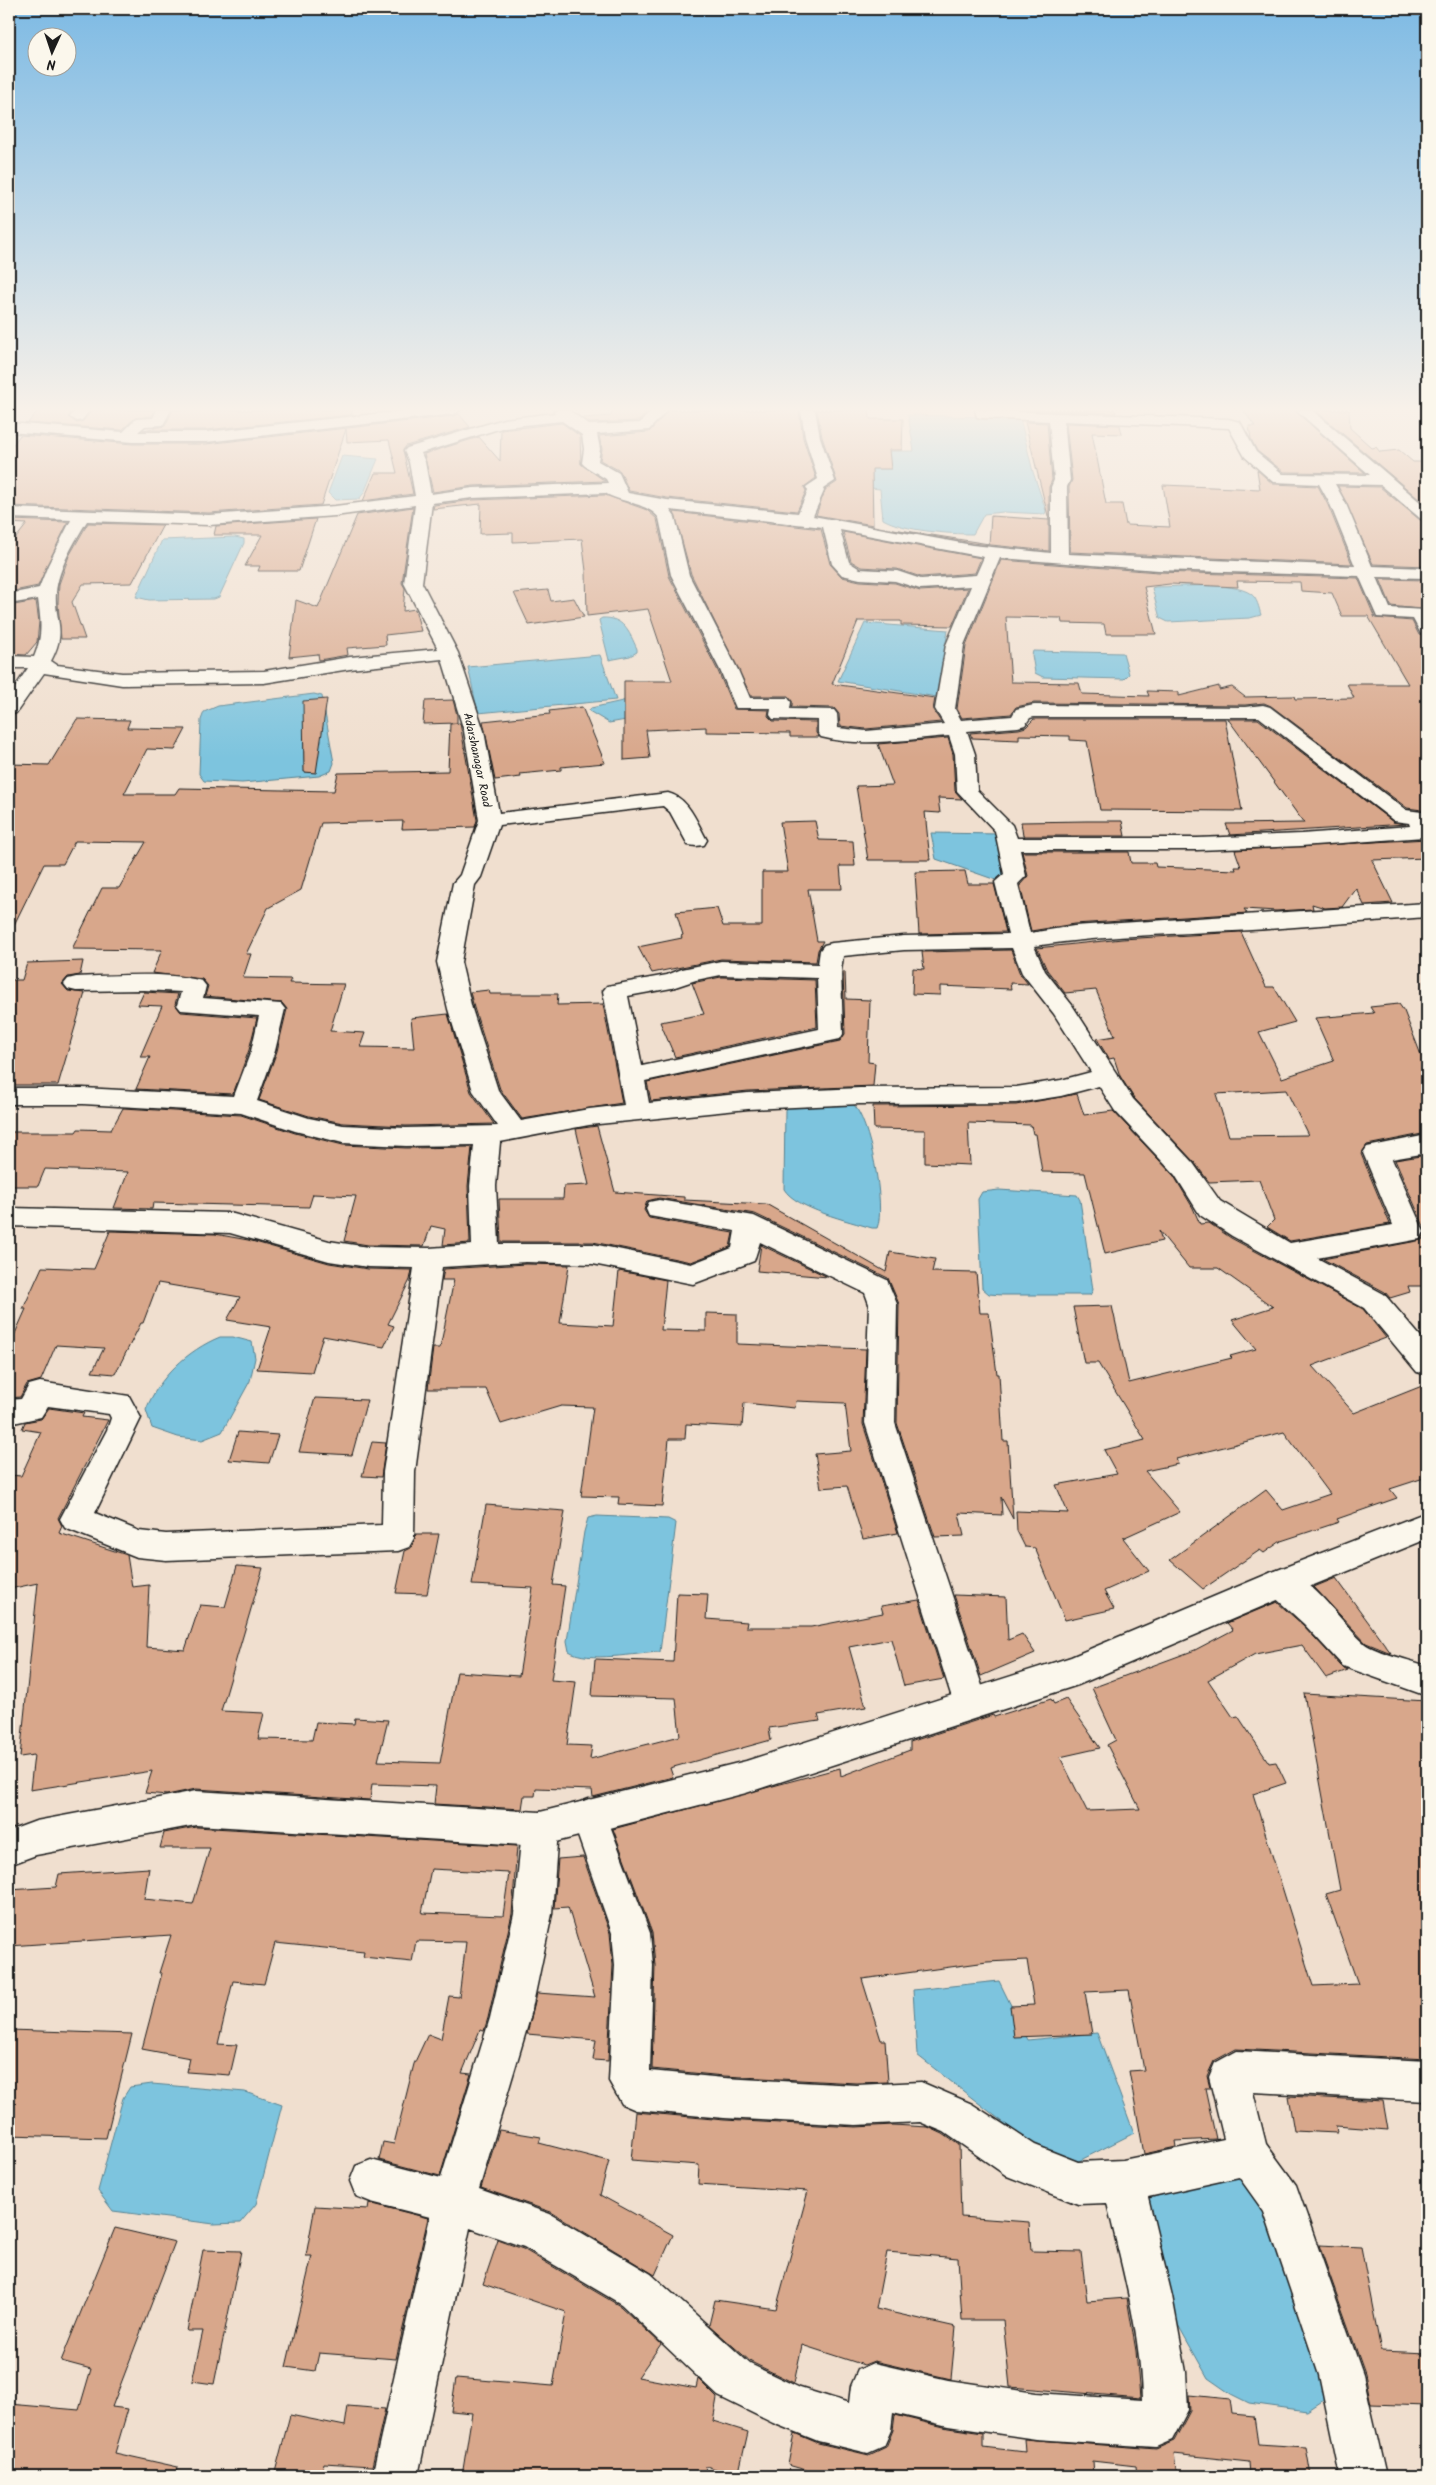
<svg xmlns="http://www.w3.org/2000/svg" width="1436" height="2485" font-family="Kalam,sans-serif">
<rect width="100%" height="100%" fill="#f0dfcf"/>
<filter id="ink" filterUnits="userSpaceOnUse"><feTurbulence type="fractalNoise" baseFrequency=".02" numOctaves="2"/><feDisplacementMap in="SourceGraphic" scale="10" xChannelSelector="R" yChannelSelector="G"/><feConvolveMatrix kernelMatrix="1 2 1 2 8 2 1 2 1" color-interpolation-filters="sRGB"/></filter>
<g filter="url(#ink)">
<path fill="#7dc4de" stroke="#568190" d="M908,415L1020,418L1033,472L1046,511L1045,514L1003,512L984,514L973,534C949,534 904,531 883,519L880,489L861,487L828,461L825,452L914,451Z
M342,456L378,459L364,493L359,499L335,500L328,493Z
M235,537L244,539V543L219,597L214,599L149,600L136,597L162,540Z
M1155,587C1178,587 1233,581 1251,594C1257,598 1259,608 1261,615L1250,618L1168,622L1160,618L1152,588Z
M602,618C623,617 629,631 637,649V652L630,656L609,660L599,620Z
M865,623L948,630L937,697L838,681Z
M1033,651L1123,653L1129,674L1124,679L1043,677L1035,673L1032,655Z
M600,655L616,700L478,713L468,667Z
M314,694L322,696L334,763L331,771L319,776L242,783L204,781L199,774L201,720L204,712L218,706Z
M627,700L626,720L609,723L589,711L591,708Z
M931,833L1000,834L1011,874L996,880L936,859Z
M852,1103C870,1118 886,1208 877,1228H872C849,1221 796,1209 784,1189L785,1110L789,1104Z
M999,1190L1077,1195L1080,1200L1093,1290L1090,1295H1002L989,1294L982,1288L978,1199L982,1192Z
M220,1337H233L252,1342L255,1358L250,1381L222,1432L202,1440L178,1437L152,1428L146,1410C158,1378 188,1350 220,1337Z
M597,1516L668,1519L676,1523L660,1652C638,1653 587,1663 569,1651L567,1641L584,1532L588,1518Z
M999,1981L1028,2040L1097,2033L1134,2133L1063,2169L917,2055L913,1990Z
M152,2084L245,2092L282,2105L256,2204L240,2223L214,2224L113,2211L98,2191L123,2098L130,2087Z
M1242,2170L1259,2184L1327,2398L1307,2411L1249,2403L1231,2394L1208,2378L1168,2307L1144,2200Z"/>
<path fill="#d8a78b" stroke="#1c1c1c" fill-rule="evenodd" d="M38,410H73L68,417L77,423L83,421L92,410H155L152,416L135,418L122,430L28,423Z
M173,410H353L351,415L206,430H143L165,426Z
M612,410H649L639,421L590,423L583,418L611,416Z
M669,410H799L803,438L816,478L804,487L806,491L797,511L667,498L629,491L620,471L600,460L602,449L599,436L649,432Z
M817,410H869L870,419H903L902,450H889L891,469H872L873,525L816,515L825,490L837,482L822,437Z
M1028,410H1115L1116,413Z
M1243,410H1294L1365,473L1284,472L1257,451L1251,439L1249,426H1255Z
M1315,410H1349L1350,428L1372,448L1376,447L1380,452L1399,450L1413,462H1427V506Z
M459,414L470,427L406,446L403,450L413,494L363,501L375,473H397L389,440L347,442L346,429L321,505L209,513L9,506V450L20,435L133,444H206L454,416Z
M1025,422L1047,423L1052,480L1049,487V551L972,543L893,529L989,544L991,516L1049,520Z
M562,423L580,436L581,464L605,481L473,486L433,492L424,454L479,437L500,461L501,430Z
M1066,423L1120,425L1122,434L1092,433L1106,504H1122L1126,525L1170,527L1163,485L1260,489L1257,470L1273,484L1318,486L1328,505L1352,564L1070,552L1069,487L1072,480Z
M1338,486L1380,487L1420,520L1426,523L1427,566L1373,564Z
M605,495L647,510L657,519L669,576L718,671L734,709L769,710L768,716L773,721L816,722V733L819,737H790V733L706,732V727L646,730L650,758L624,760V681H672L648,609L587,616L586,571L582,539L513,542V533L480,534L481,504L433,509L434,505L473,500Z
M413,507L402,583L405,588L403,611L415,609L421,631L385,635L386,645L347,648L348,655L319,660L318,654L289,657L296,600L318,608L357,515Z
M674,512L821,529L830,564L842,577L860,581L895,583L920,591L968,588L952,626L901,625V621H858L832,684L935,698L933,710L941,722L866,729L840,726L839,714L834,708L792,707V701L788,696H751L691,574Z
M316,519L299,571H258L260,566H245L262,535H214L216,526Z
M9,520L68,522L38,586L9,592V547L27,524L9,523Z
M88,523L163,525L132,583L83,584L72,602L85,639H61L58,603L59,584L69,556Z
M843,532L981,558L975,573L921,577L897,569L861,567L851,561Z
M1001,560L1158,572L1358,578L1375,618L1412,621L1419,635L1427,637V816L1422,810L1407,808L1271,706L1264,703L1245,705L1034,703L1016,707L1011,714L962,718L957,709L966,646ZM1237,581L1300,582L1301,591L1332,593L1342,616H1368L1408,684H1347L1354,698L1295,699L1294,696L1245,697L1232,687L1219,690V686L1179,696V692L1147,691L1149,696L1082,694L1079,683L1011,682L1006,617L1061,618L1062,623L1104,624L1106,634H1156L1144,587L1170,584L1238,587Z
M1380,579L1427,580V610L1391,606Z
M548,590L551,601L574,598L584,617L529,625L514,593Z
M36,601L39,622L37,642L26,655L9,654V606Z
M327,699L316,773L304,772L303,701Z
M453,700L457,715V723L423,724L425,701Z
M582,707L605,763L561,767V770L520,774L521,777L495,780L483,721L550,714L549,711Z
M77,719L130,720L127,728L186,729L175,750L147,749L124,794H175L179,788L334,791L338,773L448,771L450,724L460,723L477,820L475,827L402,829L403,821L321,823L301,890L268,908L246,954H251L243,978L291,979L289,983L344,984L330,1031L365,1033L360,1047L414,1048L411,1018L448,1014L471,1092L494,1124L406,1126L343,1123L309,1116L259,1100L277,1051L287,1009L282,1003L205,996L208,986L202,979L152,973L162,950L72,949L102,888H119L146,842L75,841L63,864H44L9,935V764L49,765Z
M1034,719H1225L1242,811L1100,810L1087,741L1070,740V736L1019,735V740L972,738L970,733L1019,729L1026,727Z
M1228,719H1258L1393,822L1406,824L1230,835L1226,824L1304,823Z
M948,738L953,754L955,791L962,799L938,798L940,813L925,812L930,860H868L856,786L893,785L878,744Z
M815,821L819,840L853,841L855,866H840L842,889H808L817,941H823L818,950L816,962L721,959L652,973L638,947L682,938L681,936L683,935L676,912L717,908L723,926H762V872H788L780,822Z
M1087,821H1122L1125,836H1023L1021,822Z
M1427,839V858L1372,860L1393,903L1364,905L1356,888L1342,907L1325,908L1312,904L1313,909L1276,911L1244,909L1247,913L1074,924L1031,931L1020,885L1028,876L1022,852H1129L1131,863H1155L1156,867L1236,870L1235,867H1241L1235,850Z
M965,871L968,884H994L1006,932L919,934L915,872Z
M1241,932L1266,987H1274L1295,1022L1259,1032L1282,1078L1334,1061L1315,1018L1374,1013L1370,1007L1399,1004L1404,1011L1423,1060H1427V1133L1367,1145L1361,1154L1390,1224L1290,1241L1267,1227L1274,1220L1259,1180L1209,1182L1194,1162L1134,1098L1120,1076L1114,1058L1109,1059L1097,1039L1115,1036L1096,990L1065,993L1047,970L1037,948L1122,939ZM1286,1090L1308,1135L1229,1136L1216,1094Z
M1011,950L1020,974L1028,984L1010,983L1011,989L940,986V995L912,994L913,968L924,969L922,952Z
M83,961L80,975L68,977L62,984L68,991L85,993L58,1085H9V980H22L27,963Z
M843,972H845L846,999L870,1000L868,1062L875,1063L873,1086L748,1091L651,1101L647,1082L840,1041L845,1034Z
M721,977L815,980L817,1027L675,1057L660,1022L704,1014L692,983Z
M489,990L490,994H558L557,1005L603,1004L622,1103L522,1119L500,1089L474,1008L470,992Z
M144,992L178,994L175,1004L181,1012L257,1018L249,1050L233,1094L136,1089L150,1057H140L162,1006L138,1005Z
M1077,1094L1084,1115L1113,1111L1174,1176L1193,1208L1200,1224L1209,1223L1231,1238L1363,1309L1386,1338L1312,1366L1354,1413L1427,1384V1477L1390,1489L1397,1498L1337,1519L1339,1522L1281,1541L1264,1553L1260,1550L1203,1589L1170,1560L1266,1490L1283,1510L1330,1494L1284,1432L1176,1459L1178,1464L1145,1471L1180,1512L1123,1538L1149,1571L1104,1591L1114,1609L1065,1620L1035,1548L1025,1547L1017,1531L1016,1511L1068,1513L1056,1485L1117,1474L1104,1450L1145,1440L1098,1363H1084L1073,1307L1112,1306L1129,1383L1232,1358L1230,1356L1256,1349L1232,1320L1273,1307L1218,1268H1189L1159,1231L1162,1241L1105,1254L1085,1173L1042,1172L1036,1134H1033L1031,1125L968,1123L970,1165L925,1163V1130L874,1129L873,1106L1016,1105Z
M123,1108L241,1115L295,1133L343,1145L406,1148L472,1147L468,1186L470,1243L443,1245L445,1229L431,1226L424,1246L368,1245L344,1241L356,1196L313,1194L309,1207L153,1203L152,1209L114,1208L128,1172L45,1169L38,1186H9V1132H76L78,1129L111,1130Z
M597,1126L615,1192L684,1197V1200L766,1204L886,1272L890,1252L935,1259L932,1272L976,1273L980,1313H989L997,1374H999L1003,1441H1008L1013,1519L1001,1497L1002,1515L959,1513L964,1536L935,1537L897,1423L899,1304L888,1278L755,1214L659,1198L647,1201L644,1210L649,1218L733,1233L730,1247L691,1262L593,1242H501L499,1199H563L564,1186L589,1185L576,1129Z
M1427,1155V1286H1408L1410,1292L1390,1298L1385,1292L1323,1259L1422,1240L1426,1231L1395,1160Z
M110,1231L215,1234L248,1240L329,1263L368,1269L412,1270L410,1280L388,1324L394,1326L384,1347L323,1336L312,1372L257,1369L271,1327L227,1320L240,1297L158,1283L143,1323H141L115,1374L92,1372L104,1348L56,1345L41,1380L27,1384L20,1397L9,1398V1347L26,1309H23L42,1267L94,1269Z
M761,1245L828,1277L757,1271Z
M526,1264L569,1265L560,1323L613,1326L619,1271L666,1280L661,1330L706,1331V1313L737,1314V1344L866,1349L863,1424L898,1533L863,1539L847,1486L821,1488L815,1454L851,1451L845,1403L796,1401L795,1408L744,1403L742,1427L686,1424L685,1439H669L662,1506L618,1504L619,1497L581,1496L593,1407L561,1406L501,1424L486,1389H428L433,1348H440L454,1280H442L444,1269Z
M315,1398L367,1400L352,1455L299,1452Z
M49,1408L84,1413L82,1417L108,1420L58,1518L62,1526L59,1533L127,1555L132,1587L149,1585L146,1647L185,1650L200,1605L225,1607L237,1566L263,1568L221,1711L264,1713L258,1739L312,1740L316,1722L354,1724L355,1718L388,1720L378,1761L440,1763L457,1672L519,1676L533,1588L472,1585L486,1505L565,1511L553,1585L565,1586L551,1680L576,1682L567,1745L592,1746L590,1759L680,1736L676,1698L592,1696L595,1659L673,1662L677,1593L708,1594L706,1619L747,1622L746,1627H811L883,1613L881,1606L919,1600L944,1679L904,1686L891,1639L849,1647L866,1707L818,1715L820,1721L769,1728L771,1740L670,1768L673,1777L593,1797L592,1790L536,1788L535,1796H524L522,1809L434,1804L436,1786L372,1784L370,1800L196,1789L167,1795L145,1793L152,1771L30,1790L34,1755L20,1757L38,1583L9,1589V1475L21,1476L41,1432L22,1429L25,1422L41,1419Z
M238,1432L278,1435L269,1463L229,1460Z
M372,1442L386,1443L381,1477L362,1476Z
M416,1534H439L427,1594L396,1593L405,1551L411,1548Z
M1336,1578L1391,1653L1366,1643L1314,1587Z
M954,1595L1006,1597L1008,1640L1022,1634L1035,1653L981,1676Z
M1277,1602L1303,1625L1342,1667L1348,1670L1326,1678L1302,1645L1255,1654L1208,1680L1233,1717L1238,1716L1269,1763L1276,1762L1286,1783L1253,1794L1313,1986L1358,1984L1326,1894L1340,1890L1304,1694L1427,1701V2059L1236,2049L1214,2061L1207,2076L1210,2088H1205L1216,2139L1175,2141L1176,2147L1144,2154L1129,2071L1144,2070L1129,1990L1085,1992L1092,2034L1014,2037L1010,2006L1034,2005L1027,1960L987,1962L862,1979L881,2040H885L888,2082L856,2083L724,2076L652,2069L655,1965L652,1933L613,1829L840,1768L841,1776L910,1750V1742L993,1715L994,1717L1051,1699L1054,1704L1066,1699L1100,1748L1060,1757L1087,1811L1140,1809L1107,1745L1116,1740L1092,1688L1195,1650L1233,1630L1227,1623Z
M196,1827L517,1846L512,1914L488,2018L484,2031L480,2030L462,2073L471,2074L440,2176L379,2160L383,2142L394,2144L414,2064L428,2034L441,2039L449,1996L459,1997L466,1942L416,1941L412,1962L363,1957L364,1952L275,1943L264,1984L233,1981L218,2044L237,2045L230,2075L187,2072L190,2058L142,2049L162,1973H159L171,1935L9,1946V1890L56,1887L59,1874L149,1868L144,1899L193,1904L210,1848H160L164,1833ZM431,1869L509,1873L503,1916L422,1913Z
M583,1857L610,1933L613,1965L608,2061L593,2060L596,2040L527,2034L537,1993L595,1997L568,1907L554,1908L558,1859Z
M9,2030L132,2034L106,2138L9,2135Z
M1288,2096L1383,2101L1388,2130L1336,2126L1337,2133L1294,2131Z
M636,2112L724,2120L856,2127L893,2125L928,2127L943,2134L959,2145L961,2217L1029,2222L1031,2251L1081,2252L1087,2301L1127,2298L1136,2351L1140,2398L1010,2387L1003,2320H962L958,2258L887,2252L876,2309L956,2327L951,2379L874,2361L864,2365L802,2345L794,2383L751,2362L709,2325L715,2300L776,2309L808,2191L698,2184L699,2165L631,2160Z
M499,2130L541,2137L539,2143L609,2161L600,2195L673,2235L655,2275L551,2212L481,2188Z
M369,2203L428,2218L396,2359L319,2353L315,2371L286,2367L312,2256H306L315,2206L368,2209Z
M115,2228L175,2242L112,2407L128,2409L115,2453L178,2467L177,2476H9V2404L79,2410L91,2369L61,2361Z
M498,2240L523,2249L620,2306L661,2344L638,2377L696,2388L698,2379L717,2398L713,2421L748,2432L738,2476L706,2466L704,2476H462L472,2413L451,2411L456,2378L553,2386L566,2312L483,2284Z
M1319,2245L1361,2247L1381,2351L1427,2353V2406L1371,2404L1365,2374Z
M203,2250L241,2251L214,2384L192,2381L203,2331H187Z
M1189,2395L1230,2399L1232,2414L1254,2416L1258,2444L1306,2447L1311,2476L1250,2474L1249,2462L1174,2454L1177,2476H1137L1136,2466L1092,2461L1093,2476H827L788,2465L794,2433L818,2443L869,2455L886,2447L893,2430L895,2415L948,2428L983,2433V2447L1025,2452L1024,2439L1156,2449L1174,2441L1190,2411Z
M348,2406L385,2409L372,2466L324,2463L321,2476H274L290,2415L345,2426Z"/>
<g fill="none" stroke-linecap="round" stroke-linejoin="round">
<g stroke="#1c1c1c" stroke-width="3">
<path id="street" d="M75,410H90L82,420L77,421L70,417Z
M157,410H171L163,425L145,426L138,432H206L413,410H461L454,414L206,442H133L9,432V423L123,432L136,419L153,418Z
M554,410H569L589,425L640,423L652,410H667L649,430L597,434L600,449L598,461L619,473L628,493L667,500L798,513L808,491L806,487L818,479L805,437L801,410H815L820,437L835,481L823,489L824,491L813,516L972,545L1051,553V487L1054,480L1049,421L982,418L977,417L975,410L1228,419L1240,422L1256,452L1283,474L1370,475L1296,410H1312L1427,508V521L1421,519L1381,485L1335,484L1346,504L1372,566L1427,568V578L1377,577L1390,608L1425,610L1427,613V635L1421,634L1413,619L1377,617L1359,576L1158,570L1000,558L964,645L955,709L961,720L1012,716L1016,709L1034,705L1245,707L1263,705L1270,707L1406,810L1422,812L1427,819V837H1424L1301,846L1197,850H1020L1026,876L1018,884L1030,933L1074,926L1427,903V917C1374,921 1321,925 1268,929C1190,934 1112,934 1034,946L1045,971L1072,1005L1133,1099L1193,1163L1220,1201L1290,1243L1393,1225L1363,1153L1367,1147L1427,1135V1153L1392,1159L1424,1232L1420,1239L1317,1258L1384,1294L1427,1344V1375L1417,1372L1364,1308L1232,1236L1200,1215L1175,1175L1115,1111L1099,1086L1061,1096L1016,1103L860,1104L748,1109L589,1125L500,1142L496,1186L499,1244H593L691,1264L732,1248L735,1231L649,1216L646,1209L649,1202L659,1200L754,1216L887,1280L897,1304L895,1423L988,1704L983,1715L971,1719L959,1715L954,1704L865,1423L869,1304L865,1293L760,1242L754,1261L693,1284L593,1264L526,1262L442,1267L415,1472L414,1538L409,1547L398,1551L166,1560L137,1557L65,1528L60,1519L107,1430L111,1418L109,1414L48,1406L41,1417L9,1424V1400L21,1399L29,1385L40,1382L129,1396L141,1418L95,1513L139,1531L166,1534L382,1525L383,1472L414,1268L368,1267L329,1261L230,1233L9,1226V1208L230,1213L329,1241L368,1247L429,1248L472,1245L470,1186L474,1145L406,1146L343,1143L295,1131L241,1113L83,1104H9V1088H83L234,1096L251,1051L259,1016L181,1010L177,1005L181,992L144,990L76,991L68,989L64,984L68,979L76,977C117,976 163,971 202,981L206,986L203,998L281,1004L285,1009L275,1051L257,1101L309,1118L343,1125L406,1128L498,1126L473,1091L448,1009L437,962L453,883L460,875L479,820L464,731L442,659L350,669L264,683L122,685L44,673L16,713L9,715V696L28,668H9V656L34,657C43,636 41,621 38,599L9,604V594L39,588L48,565L71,520L9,518V508L209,515L335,506L415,496L409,462L404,451L407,448L504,419L555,413ZM562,421L582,435L584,449L582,463L585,466L606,479L608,483L473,488L431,494L425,462L421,453L505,427ZM1064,421L1229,428L1245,457L1273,482L1319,484L1330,504L1355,566L1068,554L1067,487L1070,480ZM605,493C622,503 646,502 659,518L671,575L720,670L736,708H771L770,715L773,719L818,720V733L821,737C863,748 907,739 949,736L955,754L957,791L995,831L1004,874L995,882L1008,934L904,936L832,943L824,945L820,950L818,964L721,961L682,969L667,975L607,986L603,991L624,1105L589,1109L521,1121L498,1090L472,1009L461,962L475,885L481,877L499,825L663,806L670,812L688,845L696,846L704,845L707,840C697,823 689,798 668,793L499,813L484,731L458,653L422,583L432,503L473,498ZM415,505L404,583L438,649L350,657L264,671L122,673L57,665L51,661C68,629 54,622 56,593C58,568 75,541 87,521L209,525L335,516ZM670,510L823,527L832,564L842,575L860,579L895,581L920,589L971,586L946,645L935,709L944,724L866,731L838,728L837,714L834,710L790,709L791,702L788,698H750L738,670L689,575L675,517ZM840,530L984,557L976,575L921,579L897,571L860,569L849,562ZM1034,717H1259L1394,821L1409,823L1410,826L1301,834L1197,838H1017L1012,825L977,790L975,754L967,731L1018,727L1025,725L1030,718ZM1012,948L1022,973L1054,1014L1091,1072L1061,1080L1016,1087L860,1088L748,1093L649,1103L645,1081L840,1039L843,1034L841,971L843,956L904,950ZM721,975L817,978L819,1029L642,1066L628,996L672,988L696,980Z
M1282,1569C1317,1581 1338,1620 1365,1644C1375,1652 1413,1661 1427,1666V1696L1343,1666L1304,1624L1270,1593L1266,1583L1270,1573Z
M589,1799L602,1804L650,1933L653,1965L650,2071L724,2078L856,2085L921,2082L972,2104L1035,2145L1078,2162L1123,2160L1224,2139L1209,2077L1215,2063L1237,2051L1427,2061V2101L1253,2092L1266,2144L1296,2185L1363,2375L1386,2476H1340L1319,2375L1264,2212L1239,2177L1148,2197L1172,2296L1186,2372L1188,2410L1172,2440L1156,2447L1036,2439L948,2426L893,2413L891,2430L884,2446L868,2453L818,2441L773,2423L718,2396L621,2304L524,2247L470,2228L418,2476H372L430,2217L371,2202L356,2196L350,2181L356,2166L371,2160L441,2178L490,2018L514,1914L522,1829L527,1817L540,1812L553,1817L558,1829L552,1914L530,2018L479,2189L550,2214L651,2274L750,2364L800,2388L849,2403L851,2386L858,2370L874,2363L948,2380L1036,2393L1142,2400C1141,2334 1122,2267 1107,2203L1078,2204L1007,2176L944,2132L920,2122L856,2125L724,2118L636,2110L622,2104L609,2081L615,1965L612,1933L571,1816L576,1804Z"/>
</g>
<g stroke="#1c1c1c" stroke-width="3">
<path id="secondary" d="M1427,1512V1539L1294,1593L1078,1685L746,1793L540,1846L196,1825L36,1855L9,1865V1831L36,1821L196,1791L540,1812L746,1761L1071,1657L1270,1573Z"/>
</g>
<use href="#street" fill="#fbf7ec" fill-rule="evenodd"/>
<use href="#secondary" fill="#fbf7ec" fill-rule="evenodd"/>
</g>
</g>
<linearGradient id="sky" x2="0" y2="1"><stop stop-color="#7dbae4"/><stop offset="0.54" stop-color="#f8f1e9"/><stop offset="1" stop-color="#f8f1e9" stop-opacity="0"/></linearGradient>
<rect width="1436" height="758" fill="url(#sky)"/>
<g text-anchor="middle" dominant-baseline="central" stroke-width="4.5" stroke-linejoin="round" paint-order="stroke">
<g font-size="12" fill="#1c1c1c" stroke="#fbf7ec">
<text transform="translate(477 760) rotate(78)">Adarshanagar Road</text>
</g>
</g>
<rect width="1436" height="2485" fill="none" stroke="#fbf7ec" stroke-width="30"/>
<rect x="15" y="15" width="1406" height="2455" fill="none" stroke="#1c1c1c" stroke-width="2" filter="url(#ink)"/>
<g transform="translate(52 52) rotate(183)"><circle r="24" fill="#fbf7ec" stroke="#a29f99"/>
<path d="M0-4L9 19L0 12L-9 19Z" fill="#1c1c1c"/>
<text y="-8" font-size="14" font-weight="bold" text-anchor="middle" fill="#1c1c1c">N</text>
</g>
</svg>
